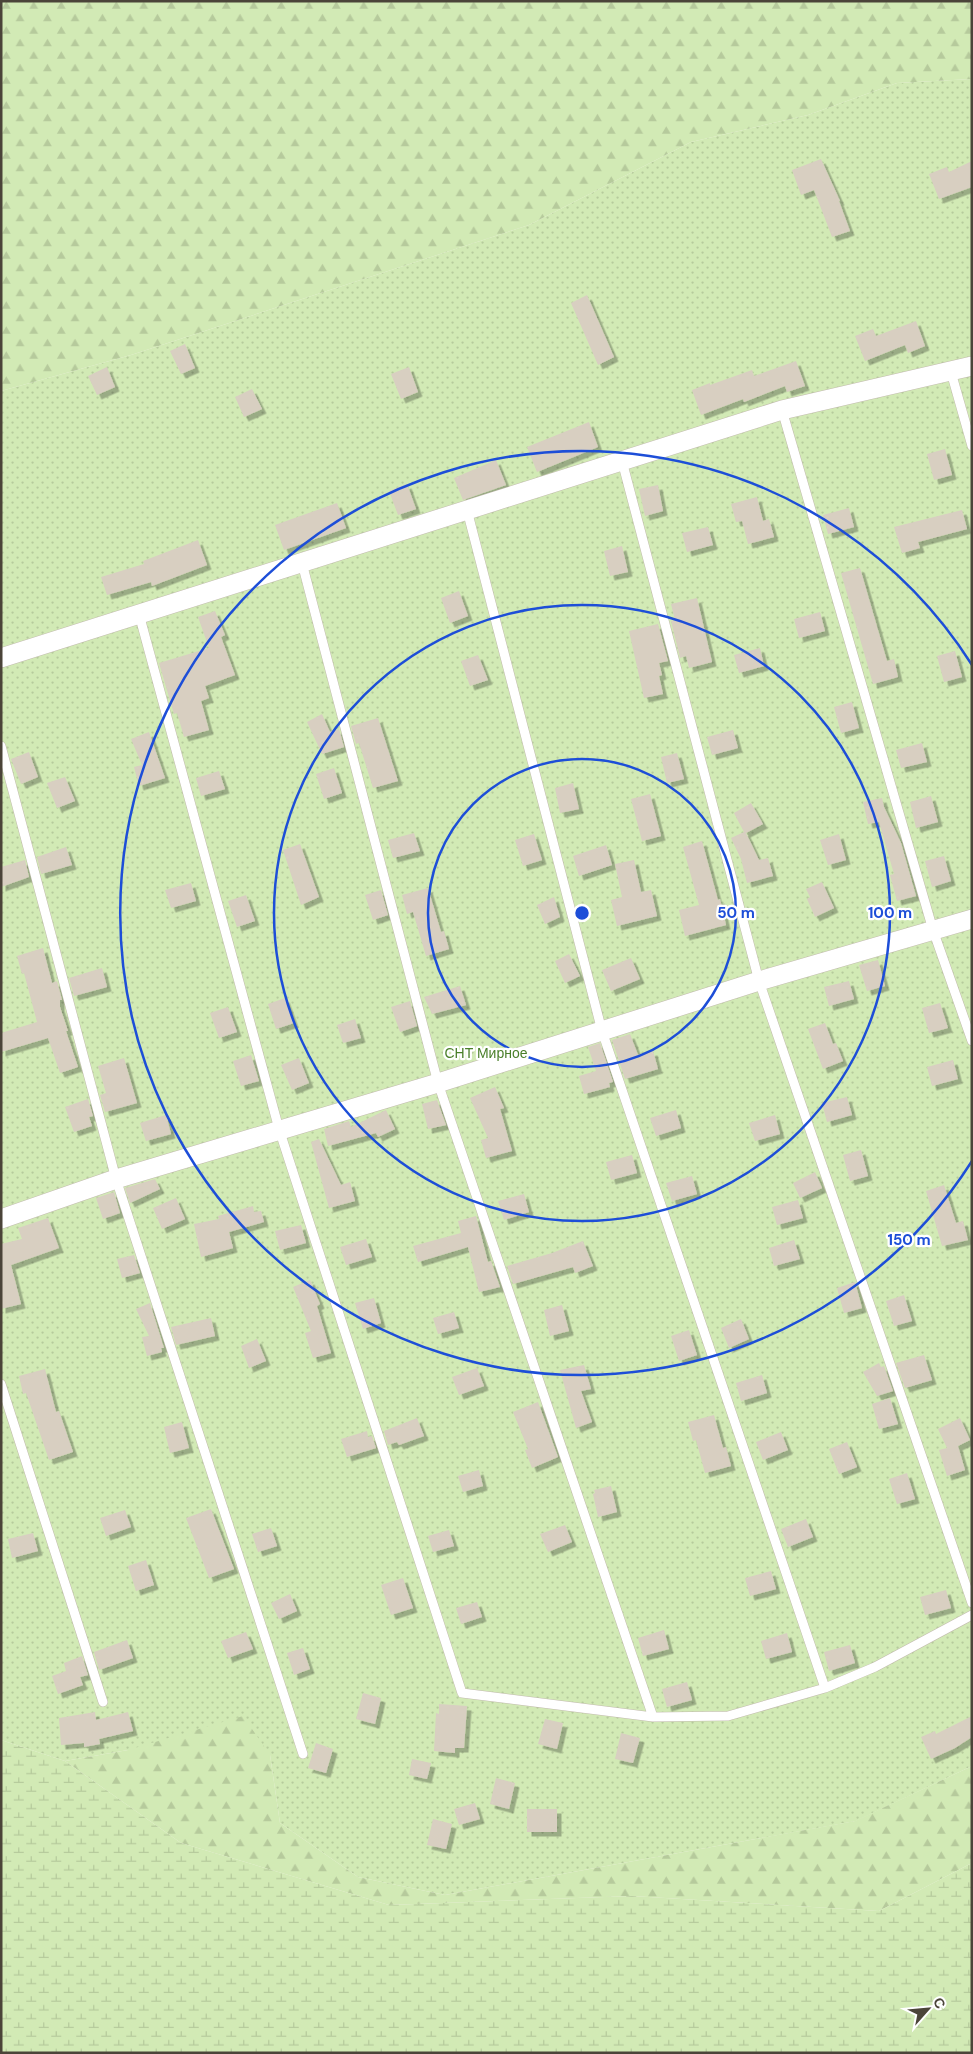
<svg xmlns="http://www.w3.org/2000/svg" width="973" height="2054" font-family="'DM Sans',sans-serif">
<defs>
<pattern id="grass-dots" width="8" height="8" patternUnits="userSpaceOnUse" patternTransform="scale(1.25)"><rect width="8" height="8" fill="#d2eab5"/><path d="M2 2h.1M6 6h.1" fill="none" stroke="#b6ca9c" stroke-width="1.8" stroke-linecap="round"/></pattern>
<pattern id="forest-firs" width="22" height="20" patternUnits="userSpaceOnUse" patternTransform="scale(1.25)"><rect width="22" height="20" fill="#d2eab5"/><path d="M5 1l3.5 6h-7zM16 11l3.5 6h-7z" fill="#b6ca9c"/></pattern>
<pattern id="wetland-marsh" width="20" height="14" patternUnits="userSpaceOnUse" patternTransform="scale(1.25)"><rect width="20" height="14" fill="#d2eab5"/><path d="M1 5h8M5 5V1M11 12h8M15 12V8" fill="none" stroke="#b6ca9c"/></pattern>
<filter id="shadow"><feDropShadow dx="4.5" dy="4.5" stdDeviation="0" flood-color="#0004"/></filter>
</defs>
<rect width="100%" height="100%" fill="#f6f3ec"/>
<path fill="url(#grass-dots)" d="M972,79V1766L856,1821L445,1895L358,1877L280,1823L270,1755L128,1750L65,1761L1,1740V391L131,355L529,225L691,142L808,115L897,83Z"/>
<path fill="url(#forest-firs)" d="M1,1H972V79L897,83L808,115L691,142L529,225L131,355L1,391Z
M243,1716L270,1755L280,1823L358,1877L445,1895L855,1821L972,1766V1863L879,1911L632,1896L389,1905L181,1843L65,1761L128,1750Z"/>
<path fill="url(#wetland-marsh)" d="M1,1740L65,1761L181,1843L389,1905L632,1896L879,1911L972,1863V2053H1Z"/>
<path fill="#d8cfc1" filter="url(#shadow)" d="M821,159L840,201H839L850,231L832,237L814,190L801,195L792,170Z
M972,161V187L939,199L929,174L947,167L949,172Z
M587,295L614,357L598,365L571,303Z
M916,321L925,346L908,353L905,345L865,361L855,336L873,329L876,336Z
M185,344L195,368L181,374L170,351Z
M796,361L805,386L787,392L785,386L744,402L743,399L701,415L692,390L710,383V385L752,370L754,376Z
M107,367L115,387L97,395L88,376Z
M409,367L418,392L401,399L391,374Z
M252,389L262,409L244,417L235,397Z
M589,422L598,447L537,472L527,447Z
M945,449L952,475L934,480L927,454Z
M496,460L506,485L463,500L454,478Z
M407,484L416,509L398,515L389,491Z
M658,485L663,511L645,516L639,489Z
M757,497L763,521L769,519L774,537L748,544L742,521L736,522L731,504Z
M337,503L346,528L284,550L275,525Z
M849,508L854,527L828,534L823,515Z
M962,510L967,529L918,542L920,548L902,553L894,527Z
M708,527L713,545L687,552L682,533Z
M198,540L207,565L152,586L151,582L107,595L101,577L144,564L143,561Z
M622,546L628,572L610,576L604,551Z
M860,568L887,661L894,659L898,677L873,684L841,573Z
M459,591L468,616L450,623L441,598Z
M697,598L712,662L689,668L686,656L680,658L671,621L675,620L671,604Z
M215,611L225,635L221,637L235,675L205,686L209,698L201,701L209,730L184,737L177,713L174,714L159,663L209,648L198,617Z
M820,612L825,631L799,638L794,619Z
M658,624L668,661L659,663L662,675L659,676L663,694L644,698L629,631Z
M760,648L764,666L739,673L734,655Z
M955,651L962,677L944,682L937,656Z
M478,655L488,680L470,686L461,661Z
M852,702L859,728L841,733L834,707Z
M322,714L330,732L339,729L344,747L322,754L307,722Z
M378,718L398,781L373,788L359,743L356,744L351,726Z
M733,730L738,748L712,755L707,737Z
M149,732L165,778L139,786L134,767L142,765L131,739Z
M922,743L927,762L901,768L896,750Z
M29,752L38,777L21,784L11,759Z
M677,753L684,779L667,783L661,757Z
M334,768L342,793L324,799L316,774Z
M219,771L225,789L201,796L196,778Z
M65,777L75,801L57,808L47,783Z
M573,783L579,809L560,813L555,788Z
M650,794L661,836L642,841L631,799Z
M931,796L938,822L916,828L910,802Z
M882,798L884,807L901,843L916,896L897,901L890,875L894,874L879,822L868,824L863,802Z
M751,803L763,824L746,833L759,860L768,858L773,876L747,883L741,859L731,838L744,832L734,813Z
M414,833L420,851L393,858L388,840Z
M534,834L542,860L523,866L515,840Z
M839,834L846,860L828,865L820,840Z
M702,841L718,900L720,899L726,925L685,936L679,910L699,905L683,847Z
M300,844L319,897L301,905L283,850Z
M606,845L612,865L579,876L573,856Z
M66,847L72,865L41,874L37,857Z
M944,856L951,881L932,887L925,861Z
M25,860L29,877L1,887V867Z
M634,860L641,892L651,890L657,916L617,926L611,900L622,897L615,864Z
M822,882L834,908L815,917L807,899L810,897L806,889Z
M191,883L196,901L171,908L165,890Z
M428,888L441,932L444,931L449,949L426,956L413,912L407,914L402,895Z
M381,890L388,915L373,920L365,895Z
M246,895L255,921L237,927L228,901Z
M554,897L560,917L545,924L537,905Z
M43,948L52,983L57,981L62,1000H60V1007L68,1031H66L78,1067L60,1073L48,1038L1,1052V1033L37,1022L24,973L22,974L17,956Z
M569,954L580,976L565,983L555,961Z
M631,958L640,979L611,991L602,970Z
M878,960L885,986L867,991L859,965Z
M102,968L107,987L74,996L69,978Z
M849,981L854,999L829,1006L824,987Z
M460,986L466,1005L432,1014L424,997Z
M285,998L294,1023L276,1029L268,1004Z
M410,1001L417,1026L400,1032L391,1007Z
M940,1003L948,1028L929,1033L922,1008Z
M228,1007L237,1032L219,1038L210,1013Z
M355,1019L361,1038L343,1043L337,1025Z
M825,1023L833,1044L836,1043L843,1061L823,1069L808,1029Z
M630,1034L638,1055L653,1051L658,1069L625,1079L612,1040Z
M600,1043L613,1082L609,1083L610,1087L584,1094L579,1076L596,1071L588,1047Z
M251,1055L259,1081L241,1086L233,1061Z
M124,1058L137,1103L105,1112L100,1095L106,1093L98,1066Z
M299,1058L309,1083L292,1090L281,1065Z
M953,1060L958,1079L932,1086L927,1067Z
M495,1087L504,1108L500,1109L512,1151L486,1158L481,1140L488,1138L470,1098Z
M847,1097L852,1115L827,1122L822,1103Z
M88,1099L93,1116L89,1117L92,1126L74,1132L65,1107Z
M437,1100L446,1125L428,1129L422,1104Z
M386,1110L395,1129L378,1137L376,1133L328,1146L324,1129L349,1121L351,1127Z
M676,1110L681,1128L656,1136L650,1118Z
M166,1115L171,1134L146,1141L140,1123Z
M775,1115L780,1134L755,1141L749,1123Z
M319,1139L341,1185L350,1182L355,1201L329,1208L311,1142Z
M861,1150L868,1176L850,1181L843,1155Z
M632,1155L637,1173L611,1180L606,1162Z
M815,1172L822,1188L800,1198L793,1183Z
M692,1176L697,1194L672,1201L666,1183Z
M155,1179L160,1189L130,1203L125,1188Z
M944,1185L956,1223L963,1221L968,1240L942,1246L926,1191Z
M114,1192L120,1213L103,1219L96,1198Z
M524,1194L529,1212L504,1220L498,1201Z
M176,1198L185,1219L162,1229L153,1208Z
M798,1200L803,1218L777,1225L772,1207Z
M253,1206L254,1212L261,1211L264,1222L229,1232L233,1248L201,1257L194,1224L219,1219L218,1216Z
M476,1216L488,1262L491,1261L500,1287L479,1292L468,1247L418,1262L413,1246L461,1233L458,1221Z
M48,1218L59,1248L11,1265L21,1304L1,1309V1244L22,1239L18,1228Z
M301,1225L306,1243L280,1250L275,1231Z
M366,1239L372,1257L346,1265L340,1247Z
M794,1240L800,1259L774,1266L769,1248Z
M583,1241L593,1266L575,1273L573,1267L513,1284L507,1266L552,1253Z
M134,1255L140,1273L122,1278L117,1259Z
M310,1280L320,1304L317,1306L331,1353L313,1358L305,1333L311,1331L293,1287Z
M855,1282L862,1308L844,1313L837,1288Z
M904,1295L912,1321L894,1326L886,1301Z
M374,1298L381,1323L363,1329L355,1303Z
M150,1303L164,1348H161L162,1352L147,1356L142,1337L149,1336L136,1309Z
M562,1305L569,1331L550,1336L544,1310Z
M454,1312L459,1328L438,1334L433,1318Z
M211,1318L215,1336L176,1345L171,1327Z
M741,1319L749,1339L729,1348L721,1328Z
M689,1330L697,1355L679,1361L671,1336Z
M257,1339L266,1361L249,1368L241,1346Z
M924,1355L932,1380L905,1388L896,1363Z
M879,1363L881,1367L884,1366L893,1391L877,1396L863,1372Z
M584,1365L591,1389L581,1391L592,1422L576,1428L560,1370Z
M477,1368L484,1386L459,1395L452,1377Z
M45,1369L56,1412L59,1411L73,1452L49,1460L26,1393L23,1394L19,1376Z
M762,1375L767,1393L741,1401L736,1383Z
M890,1398L898,1424L879,1429L872,1404Z
M538,1402L558,1457L532,1468L525,1450L528,1449L513,1412Z
M714,1415L723,1448L726,1447L731,1466L705,1473L696,1440L693,1441L688,1422Z
M417,1418L424,1436L399,1445L397,1442L388,1445L384,1431Z
M960,1418L970,1440L958,1446L965,1470L947,1476L939,1450L947,1448L938,1429Z
M182,1422L189,1448L170,1453L164,1427Z
M367,1431L368,1437L372,1436L376,1448L347,1457L341,1439Z
M781,1432L788,1450L763,1460L756,1442Z
M847,1442L857,1467L839,1474L829,1449Z
M479,1470L483,1486L463,1492L458,1476Z
M907,1473L915,1499L897,1504L889,1479Z
M611,1486L617,1512L598,1517L593,1494L595,1493L594,1490Z
M211,1509L234,1569L209,1578L186,1518Z
M125,1510L131,1527L106,1536L100,1518Z
M806,1519L813,1537L788,1547L781,1529Z
M565,1525L572,1542L548,1552L540,1534Z
M271,1528L277,1546L258,1552L252,1534Z
M449,1530L454,1546L433,1552L428,1536Z
M33,1533L38,1551L12,1558L8,1539Z
M146,1560L154,1585L136,1591L128,1566Z
M771,1571L776,1589L750,1596L745,1578Z
M403,1578L413,1608L391,1615L381,1585Z
M946,1590L951,1608L925,1615L920,1597Z
M290,1594L297,1611L279,1619L271,1603Z
M477,1602L482,1617L461,1624L456,1608Z
M664,1630L669,1649L643,1656L638,1638Z
M246,1632L253,1649L228,1658L221,1641Z
M787,1633L792,1652L766,1659L761,1641Z
M127,1640L133,1658L99,1670L94,1652Z
M850,1645L855,1663L829,1671L824,1652Z
M303,1648L310,1669L294,1675L287,1653Z
M82,1656L88,1675L80,1677L83,1685L58,1694L52,1676L66,1671L64,1663Z
M687,1682L692,1700L667,1707L662,1689Z
M363,1693L381,1698L375,1724L356,1719Z
M439,1704L467,1706L464,1748H455V1753L434,1751L436,1713L439,1714Z
M95,1712L96,1720L128,1712L133,1731L99,1739L100,1744L84,1747V1743L61,1745L59,1718Z
M972,1716V1737L955,1748L931,1759L921,1737L935,1731L936,1734Z
M545,1719L563,1723L557,1749L538,1744Z
M621,1733L640,1738L633,1763L615,1759Z
M316,1743L333,1749L326,1773L308,1768Z
M412,1759L431,1763L427,1779L409,1775Z
M496,1778L515,1783L509,1809L490,1804Z
M475,1803L480,1819L459,1825L454,1809Z
M527,1809H557V1832H527Z
M433,1819L452,1824L446,1849L427,1845Z"/>
<g fill="none" stroke-linecap="round" stroke-linejoin="round">
<g stroke="#c2bbae" stroke-width="10">
<path id="lane" d="M951,372L972,446
M782,410L933,930L972,1041
M622,461L759,981L972,1603
M467,510L602,1031L825,1688
M302,563L438,1083L653,1717
M139,614L279,1129L462,1693L653,1717L728,1716L825,1688L875,1667L972,1615
M1,746L116,1179L303,1754
M1,1384L103,1702"/>
</g>
<g stroke="#c2bbae" stroke-width="20">
<path id="street" d="M1,658L782,410L972,366
M1,1219L116,1179L438,1083L759,981L972,919"/>
</g>
<use href="#lane" stroke="#fff" stroke-width="9"/>
<use href="#street" stroke="#fff" stroke-width="19"/>
</g>
<g fill="none" stroke="#1d4ed8" stroke-width="2.5">
<circle cx="582" cy="913" r="154"/>
<circle cx="582" cy="913" r="308"/>
<path d="M972 1161A462 462 0 1 1 972 665"/>
</g>
<g text-anchor="middle" dominant-baseline="central" stroke-width="4.5" stroke-linejoin="round" paint-order="stroke">
<g font-size="14" fill="#4a7f2a" stroke="#fff">
<text x="486" y="1053">СНТ Мирное</text>
</g>
</g>
<circle cx="582" cy="913" r="8" fill="#1d4ed8" stroke="#fff" stroke-width="2.5"/>
<g font-size="15" text-anchor="middle" font-weight="bold" fill="#1d4ed8" stroke="#fff" stroke-width="4.5" stroke-linejoin="round" paint-order="stroke">
<text x="736" y="918">50 m</text>
<text x="890" y="918">100 m</text>
<text x="909" y="1245">150 m</text>
</g>
<rect width="973" height="2054" fill="none" stroke="#4b4439" stroke-width="5"/>
<g transform="translate(928 2009) rotate(63)" stroke="#ffffff" stroke-width="4" paint-order="stroke">
<path d="M0-4L9 19L0 12L-9 19Z" fill="#4b4439"/>
<text y="-8" font-size="14" font-weight="bold" text-anchor="middle" fill="#4b4439">С</text>
</g>
</svg>
